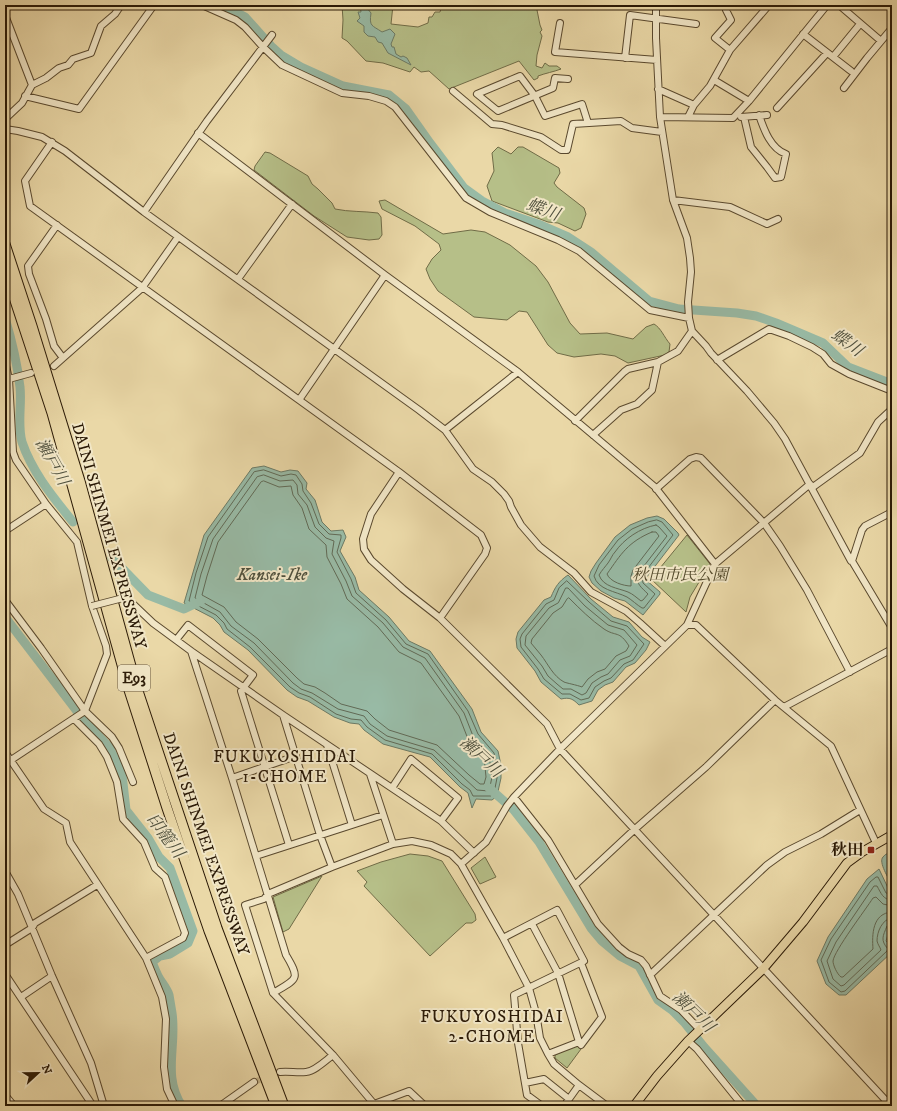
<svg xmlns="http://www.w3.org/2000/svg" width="897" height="1111" font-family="'IM FELL DW Pica','Noto Serif JP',serif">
<rect width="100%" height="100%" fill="#ead8a7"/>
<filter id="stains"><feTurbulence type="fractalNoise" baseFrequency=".005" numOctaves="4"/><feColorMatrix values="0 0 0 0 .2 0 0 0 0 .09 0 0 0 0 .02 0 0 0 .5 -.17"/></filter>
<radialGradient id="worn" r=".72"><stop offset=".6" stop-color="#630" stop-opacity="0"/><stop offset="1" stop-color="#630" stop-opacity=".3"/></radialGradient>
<path fill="#b6bf88" stroke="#706c47" d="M342,5H393L391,24L418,27L428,23L429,17H432L435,12H440L442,5H536L540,25L542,30L540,32L542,36L537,55L536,66L542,68L545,63L549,66H557L561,69C553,72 546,73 538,76V78L534,80L519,61L449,89L429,71L421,72L414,67L410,72L383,63L366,61L347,41L342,38L343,20Z
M498,147L511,154L518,147H523L559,168L560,173L554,183L557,187L584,208L586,214L581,228L575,231L558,223L548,222L492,201L487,186L494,171L492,153Z
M265,152L270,153L308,176L312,184L318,189L332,203L335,209C349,212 363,211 378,213L381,217L382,235L379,239L369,240L347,237L314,216L254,170L255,166Z
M385,200L443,234L471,230L485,232L510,245L536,266L548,282L570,323L580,334L607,333L633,339L646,327L654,324C661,328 664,337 670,344L669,352L665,355L628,363L615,356L601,354L574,357L557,353L548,345L527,312L519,311L507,320L474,317L438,291L430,279L426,269L432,259L441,250L439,244L415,226L382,209L379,201Z
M687,535L710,564L690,597L686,612L651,579Z
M410,854L428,856L442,861L475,914L476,920L472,923H466L430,956L364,886L367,882L357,871L381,862Z
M485,857L496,877L480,884L471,868Z
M322,876L289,929L283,932L273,897Z
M577,1044L581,1049L567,1068L555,1058V1055Z"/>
<path fill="#98baa5" stroke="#6c7a65" d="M360,5H367V8L371,13C369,27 372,25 382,32L390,29L395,34L391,44L392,47H394L396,54L401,57L403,56L407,58L411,65L388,53L382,43L378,42L375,37L368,36L364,32V26L357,21L360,18L358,12H361Z
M264,466L281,472L290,470L298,471L307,483L306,489L315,500L322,522L331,531L343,530L346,537L340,551L355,577L359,590L389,617L409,641L430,651L472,709L481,732L498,751L501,765V778L497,796L492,800L476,799L472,808L468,793L460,787L430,757L383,744L364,730L359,724L350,723L334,717L308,701L297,697L287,690L248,650L224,632L220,625L213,618L184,603L204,535L252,468Z
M657,516L664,519L678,533L679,535L646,578V580L660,592V594L643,615L625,601L614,598L601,591L592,583L589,577L591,571L596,563L615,537L630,525L647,518Z
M568,575L591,599L613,617L629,622L642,637L650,642L646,650L635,663L626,667L613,682L605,685L598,690L592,701L579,705C573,699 570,697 561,699L541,682L535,671L517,648L516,639L518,632L544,600L551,597C555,587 559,581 568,575Z
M892,851V885C889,879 878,862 883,857C885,854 889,853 892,851Z
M879,869L889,890L892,892V921L886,941L892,947V952L846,995H839L826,984L817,961L828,937L867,879Z"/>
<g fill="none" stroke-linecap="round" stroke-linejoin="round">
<path stroke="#616a56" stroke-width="1" d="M264,470L281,476L291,474L296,475L302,484L303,491L311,503L319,524L329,534L341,535V538L337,552L351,579L356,593L386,620L406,644L428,654L468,711L478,734L494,753L497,766V778L494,793L491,796H473L470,790L462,784L432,754L385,740L367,727L361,720L351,719L336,714L310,697L299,693L290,687L250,647L227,629L224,623L216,615L189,601L196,573L208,537L254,472Z
M264,475L280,481L293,480L297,485L298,494L307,505L315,527L326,538L334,541L332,554L346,581L352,596L383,623L403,647L425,658L464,713L473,736L489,755L492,777L489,791L477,790L434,750L387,736L370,724L364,716L338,709L312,693L301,689L293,683L254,643L231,626L220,612L195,598L201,574L213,539L257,477Z
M264,481L279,487L291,486L293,495L302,508L309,529L326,545L327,557L341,584L347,599L378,627L399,652L421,663L459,716L468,739L484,757L486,777L484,784H480L469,775L437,745L389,730L375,719L367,711L341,704L325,693L315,687L304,684L297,678L258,639L236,622L224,607L202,595L207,576L218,542L261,482Z
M657,520L662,522L673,535L642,576L643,583L655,594L644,608H642C637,605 632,600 627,597C615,591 598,590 594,576L599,565L618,540L632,529L648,522Z
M656,525L659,527L667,536L637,575C636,584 642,588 648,594L643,600L641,601C637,598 633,594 628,592C618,588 603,587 599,575C602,570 605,567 608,563C611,559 612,555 615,552C624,539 640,528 656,525Z
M652,532H656L659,536L633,570L631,576V586C624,586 610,582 607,574C621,554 628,542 652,532Z
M567,581L589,602L611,621L627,626L644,644L633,660L624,664L611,678L604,681L595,687L589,698L581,700L570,694H562L544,679L538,669L521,647L520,639L522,634L546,604L554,600L559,588Z
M566,588H568L585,606L608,625L624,630L637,645L630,656L620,660L608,674L601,677L592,683L586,693L582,695L571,689H563L557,684L548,676L542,666L525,645L526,636L549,608L558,603Z
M569,598C580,609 591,620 604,629C616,637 619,630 629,646L626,651L616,656L605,669L597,672L588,679L582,687C577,685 566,683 564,682C553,676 548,664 541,655C538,651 534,647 531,643L532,639L553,613L562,607L567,599Z
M892,895L886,893L878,877H876L870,882L831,939L821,960L829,982L841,992L845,991L887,951L888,949C880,940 883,936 887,926L892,923
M892,900C883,900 881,893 877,886H874L836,942L827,961L833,979L841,986L844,985L881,950C880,947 878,945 877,941C877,932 882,919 892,918
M892,906L883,904L876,897L873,898C866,909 834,951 833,961C833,965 837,974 841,977H843L873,949C872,935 872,913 892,912"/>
<path stroke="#98baa5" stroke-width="9" d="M222,5L245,17L271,46L281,55L301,67L343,86L389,95L406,109L430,143L464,188L482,201L505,213L538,224L568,237L591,252L649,301L679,309L737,313L756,316L776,323L823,343L848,367L892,384
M5,318C12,341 17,362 20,387C22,405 17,424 22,442C32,472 53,497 73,522
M112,558L148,595L184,609L201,601
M5,617L83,719L109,747L117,763L122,774L126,810L148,838L159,857L170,868L193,931L188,943L170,954L160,956L152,962C154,967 156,972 158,976C161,982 167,988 169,995C170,1001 171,1007 172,1013C177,1046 162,1076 182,1106
M489,788L513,809L539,842L591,928L602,941L620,956L639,966L658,1000L672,1010L684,1022L704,1047L757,1106"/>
<path stroke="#c4b287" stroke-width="6" stroke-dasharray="6 3" stroke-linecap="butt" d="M254,1082L280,1072"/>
<g stroke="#5a492e" stroke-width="8">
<path id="minor" d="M202,5L236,20L245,27L262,46L282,65L342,93L369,96L386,101L395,107L466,198L490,212L558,240L579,251L650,310L689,318
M656,5V38L660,117L673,200L687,238L690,258L691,272L688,302L689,318L692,331L706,346L711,353L747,391L774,423L785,439L851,561H852L892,628
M729,5L726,10L731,20L715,38L730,50
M839,5L881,41
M5,15L32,85
M560,23L555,52L657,60
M803,34L851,71
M833,57L860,24
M625,58L630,15L696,24
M568,79L555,78L553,88L498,111L477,94L520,76L535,96L545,116L582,104L588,123
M714,80L749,101
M844,88L867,58L892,28
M658,89L694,105
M453,91L492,124L502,125L541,137L561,150H567L573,124L621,121L632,128L662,132
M25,96L79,109L154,5
M777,108L827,53
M660,117L733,118L749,101L827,5
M688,117L694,105L710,86L730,50L769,5
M741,117L767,115
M744,117L751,147L767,167L775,178L781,177L786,154C771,149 764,130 759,115
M5,119L22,103L32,85L46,78L59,68L68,65L73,59L91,53L101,26L115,14L121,5
M5,129L18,131L42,137L65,151L144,212L419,410L445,430L473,469L492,482L504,494L509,501L511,507L521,525L540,547L574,573L591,592L626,611L640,623L665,646
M198,133L385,275L518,372L655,487L715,564
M52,142L25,181L30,206L399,472L481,535L487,548L485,554L440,618
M673,200L730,207L767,224L778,219
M144,212L207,121L272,35
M57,225L28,266L29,274L46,319L54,346L63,358
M238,279L292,204
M717,360L769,329L789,336L812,347L823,354L831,364L849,374L892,391
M5,361L9,379L13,452L16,460L46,504
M54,366L142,288L178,237
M9,379L31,373
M299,400L385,275
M575,421L624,372L628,369L658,362L678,351L692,331
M445,430L518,372
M593,435L621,410L637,404L652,390L658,362
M399,472L371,514L363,539L364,549L371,560L403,589L440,618L547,724L560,749L891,1106
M810,484L813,487L860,453L878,422L892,409
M656,489L690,459L696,457L701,458L764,523L780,546L807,590L850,672
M5,531L46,504L77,542L92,606L106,646L107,654L85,711L5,764
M852,561L862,530L865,526L892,512
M123,598L133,604L153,623L191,651L283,715L441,821L474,853
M5,600L41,648L85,711L112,737L119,748L133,782
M687,625H696L775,700L831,746L876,843
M176,640L188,625L253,675L241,691L289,845
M191,651L232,778L286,955C301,980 297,979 273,993
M784,707L892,649
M283,715L320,835L332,867
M74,719L99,744L107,757L117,782L123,819L144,842L155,868L165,877L185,933L183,938L146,958
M327,745L352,825
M5,752L44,809L66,823L70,842L146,958L162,997L166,1019L164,1067L167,1089L175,1106
M370,774L393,844
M232,778L296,756
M392,788L411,759L458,798L441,821
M514,797L548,840L598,924L619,947L628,954L641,960L646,966L660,996L681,1010L700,1030
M256,856L383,815
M461,864L486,842L507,806L514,797L560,749L687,625L715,564L810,484
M5,871L18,894L52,976L91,1063L104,1106
M576,884L635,829L706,767L775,700
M532,924L558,973L579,1042
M503,938L557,910L584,961L514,995L518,1043L527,1095L542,1106
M5,945L32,928L35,923L97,885
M5,974L93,1106
M650,975L767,865L785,852L821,834L860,810
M21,997L52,976
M688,1041L697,1049L743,1106
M548,1054L579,1042L581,1045L602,1017L581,963
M280,1072C289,1071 297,1073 306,1072C315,1071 325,1061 333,1055
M525,1083L544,1079L569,1099
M5,1095L14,1106
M220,1106L254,1082
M425,1106L409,1091L374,1104L333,1055L273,993L245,905L264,899L268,894L332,867L393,844L412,841L431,845L451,854L461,864L503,938L529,988L536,1013L540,1038L548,1054L554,1064L579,1085L607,1106
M564,1106L579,1085"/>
</g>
<g stroke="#2a1906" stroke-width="10">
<path id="major" d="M634,1106L657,1076L688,1041L763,969L803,922L847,863L862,852L892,835"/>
</g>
<g stroke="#2a1906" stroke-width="11">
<path id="highway" d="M5,244L32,326L80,481L137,688L217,928L284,1106
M5,270L52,413L129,690L167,808L209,931L276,1106"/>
</g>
<use href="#minor" stroke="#f1e6c6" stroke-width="6"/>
<use href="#major" stroke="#ead8a7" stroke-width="8"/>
<use href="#highway" stroke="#ead8a7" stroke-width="9"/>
<g stroke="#5a492e" stroke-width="8" stroke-linecap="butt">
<path id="minor-bridge" d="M92,606L123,598"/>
</g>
<use href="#minor-bridge" stroke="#f1e6c6" stroke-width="6"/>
</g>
<rect fill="#8f2418" stroke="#f1e6c6" stroke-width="1.5" x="867" y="846" width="8" height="8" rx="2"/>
<g text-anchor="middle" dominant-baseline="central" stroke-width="4" stroke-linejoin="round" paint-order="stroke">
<rect fill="#f1e6c6" stroke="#665640" stroke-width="1" x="118" y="665" width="32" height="26" rx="3"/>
<g font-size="15" font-weight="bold" fill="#2a1906">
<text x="134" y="678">E93</text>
</g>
<g font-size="16" fill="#2a1906" stroke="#f1e6c6">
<text transform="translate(109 536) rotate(74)">DAINI SHINMEI EXPRESSWAY</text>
<text transform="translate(206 844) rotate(71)">DAINI SHINMEI EXPRESSWAY</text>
</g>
<g font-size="16" font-style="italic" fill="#544b2d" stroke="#f1e6c6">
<text x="680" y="575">秋田市民公園</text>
</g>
<g font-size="16" font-weight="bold" fill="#2a1906" stroke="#f1e6c6" text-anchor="end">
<text x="863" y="850">秋田</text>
</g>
<g font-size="17" font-style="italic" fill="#50513e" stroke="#f1e6c6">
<text transform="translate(543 210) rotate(20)">蝶川</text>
<text transform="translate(847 343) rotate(36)">蝶川</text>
<text transform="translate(52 462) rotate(61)">瀬戸川</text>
<text x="272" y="575">Kansei-Ike</text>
<text transform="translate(481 757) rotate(43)">瀬戸川</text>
<text transform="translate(165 836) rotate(53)">印籠川</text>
<text transform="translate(693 1012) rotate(44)">瀬戸川</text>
</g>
<g font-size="17" letter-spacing="1" fill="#2a1906" stroke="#f1e6c6">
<text x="285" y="757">FUKUYOSHIDAI<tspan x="285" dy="20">1-CHOME</tspan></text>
<text x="492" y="1017">FUKUYOSHIDAI<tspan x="492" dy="20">2-CHOME</tspan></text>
</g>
</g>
<rect width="897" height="1111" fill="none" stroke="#ead8a7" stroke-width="20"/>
<rect x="6" y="6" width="885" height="1099" fill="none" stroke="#2a1906" stroke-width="2"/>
<rect x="10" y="10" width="877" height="1091" fill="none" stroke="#2a1906"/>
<g transform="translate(38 1073) rotate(68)" stroke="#f1e6c6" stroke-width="3" paint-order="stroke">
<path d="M0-3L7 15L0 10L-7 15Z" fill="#2a1906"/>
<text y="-6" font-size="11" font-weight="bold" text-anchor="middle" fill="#2a1906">N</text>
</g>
<rect width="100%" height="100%" filter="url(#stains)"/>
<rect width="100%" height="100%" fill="url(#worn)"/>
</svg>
